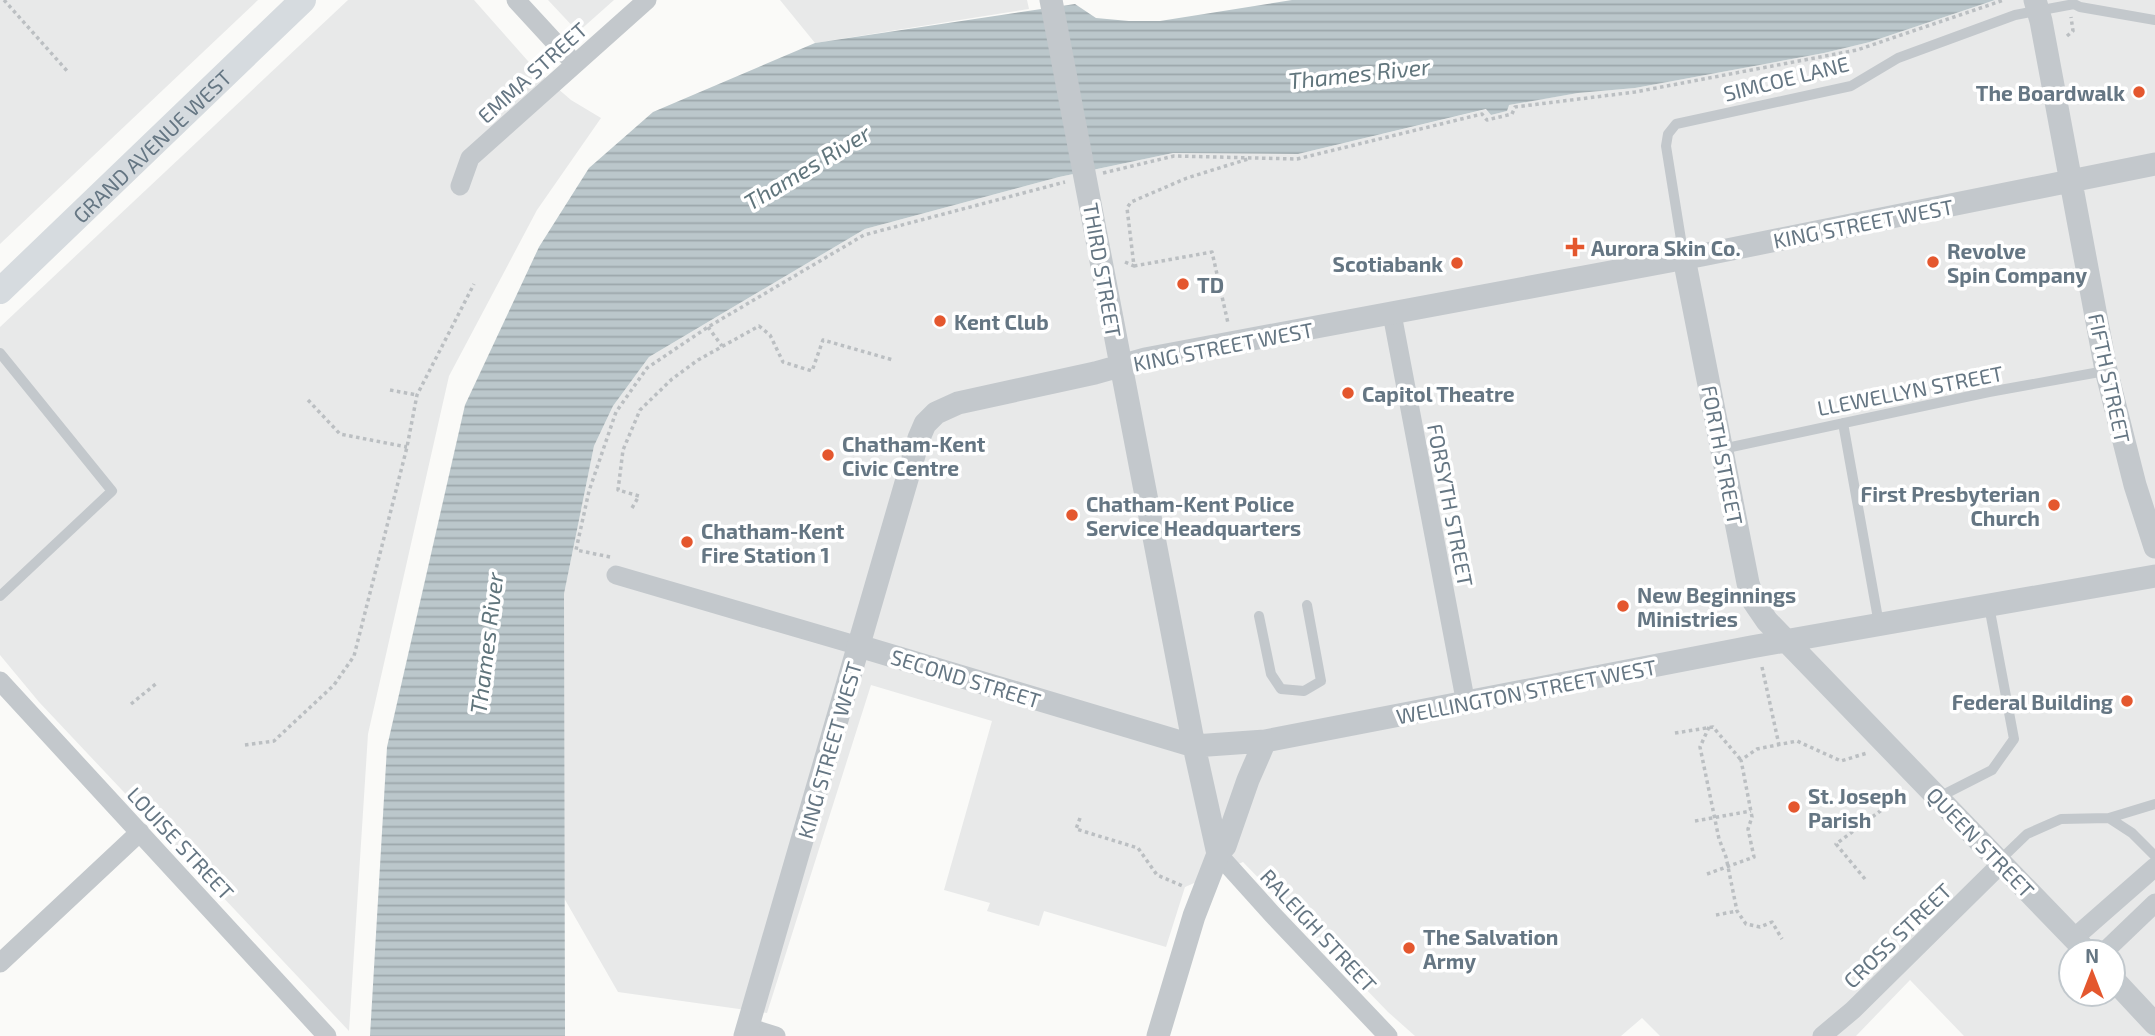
<svg xmlns="http://www.w3.org/2000/svg" width="2155" height="1036" font-family="'Exo 2',sans-serif">
<defs>
<pattern id="water-rules" width="6" height="5" patternUnits="userSpaceOnUse" patternTransform="scale(1.75)"><rect width="6" height="5" fill="#bbc7cb"/><path d="M0 2.5h6" fill="none" stroke="#9ca6aa"/></pattern>
</defs>
<rect width="100%" height="100%" fill="#fafaf8"/>
<path fill="#e8e9e9" fill-rule="evenodd" d="M0,0H258L0,244Z
M348,0H474L535,69L571,100L601,118L537,210L449,376L368,734L349,1031L39,702L0,655V327Z
M548,0H614L578,32Z
M780,0H1027L1029,9L815,43Z
M1995,0H2155V1036H1964L1910,980L1856,1036H1660L1642,1018L1621,1036H1415L1388,1012L1243,862L1185,887L1166,947L1044,911L1039,926L987,911L990,903L944,890L992,721L871,685L767,1013L618,992L564,898V594L594,446L613,406L649,357L865,229L1059,177L1173,153L1298,154L1487,109L1491,115L1507,111L1508,105L1578,93L1635,88L1824,53L1870,42ZM2071,952H2113V994H2071Z"/>
<path fill="url(#water-rules)" d="M1292,0H1995L1870,42L1824,53L1635,88L1578,93L1509,105L1507,111L1491,115L1486,109L1298,154L1173,153L1059,177L865,229L649,357L613,406L594,446L564,594L565,1036H370L387,747L465,405L539,247L589,168L653,112L815,43L1075,4L1096,18L1129,21H1160Z"/>
<g fill="none" stroke-linecap="round" stroke-linejoin="round">
<path stroke="#bbbfc2" stroke-width="3.5" stroke-dasharray="3.5 3.5" stroke-linecap="butt" d="M4,0L68,72
M2067,36L2073,31L2071,17
M1103,173L1174,156L1297,159L1482,114L1487,120L1512,114L1515,107L1635,92L1857,50L2004,0
M1125,262L1134,266L1127,208L1131,202L1187,178L1248,159
M1134,266L1212,252L1228,323
M708,327L722,346
M390,390L417,395
M308,400L340,434L407,447
M632,508L639,496L618,490L623,450L640,410L672,379L698,360L759,326L770,335L783,362L812,371L823,340L893,360
M610,557L576,550L589,491L616,412L647,368L708,327L864,235L1065,182
M1762,667L1779,745
M131,704L157,683
M1709,727L1700,747L1719,839L1726,857L1737,911L1746,924L1760,927L1772,922L1782,939
M1675,733L1713,727L1741,760
M245,745L274,741L334,685L354,656L407,447L417,395L474,284
M1080,818L1076,829L1138,848L1157,875L1185,887
M1695,821L1751,811
M1707,874L1754,857L1748,829L1752,817L1741,760L1757,749L1797,741L1841,761L1867,753
M1865,879L1836,844L1903,794
M1716,915L1737,911"/>
<path stroke="#c3c8cc" stroke-width="10" d="M1684,258L1666,146L1668,134L1676,124L1851,86L1898,58L2015,15L2074,4L2080,7L2155,20
M0,353L112,491L0,596
M1843,423L1879,624
M1722,449L1989,392L2105,371
M1259,616L1271,674L1281,689L1304,691L1321,681L1307,605
M1939,797L1992,770L2014,739L1989,606
M2109,818L2155,804
M2000,860L2027,834L2061,819L2109,818L2132,833L2155,856"/>
<path stroke="#c3c8cc" stroke-width="19" d="M516,0L574,63
M460,186L470,158L647,0
M1392,314L1466,704
M616,575L859,646
M0,681L327,1036
M1218,854L1272,914L1388,1036
M2074,938L2155,867
M2104,952L2155,903
M0,963L140,832
M747,1027L776,1036
M1822,1036L1853,1010L2002,863"/>
<path stroke="#c3c8cc" stroke-width="23" d="M1051,0L1194,746L1218,854L1194,916L1158,1036
M2035,0L2041,21L2106,370L2135,485L2155,547
M1684,258L1748,583L1754,602L1767,621L2087,952
M859,646L1194,746L1265,741L1751,647L2155,576
M1218,854L1225,846L1248,780L1265,741
M2113,979L2155,1024
M745,1036L919,438L925,424L936,413L958,403L1095,373L1145,359L1702,255L2155,164"/>
<path stroke="#d6dbdf" stroke-width="26" id="s1" d="M0,291L303,0"/>
</g>
<g fill="#e4572e" stroke="#fff" stroke-width="2.5">
<circle cx="2139" cy="92" r="7"/>
<path d="M1571.5 236.5h7v7h7v7h-7v7h-7v-7h-7v-7h7z"/>
<circle cx="1933" cy="262" r="7"/>
<circle cx="1457" cy="263" r="7"/>
<circle cx="1183" cy="284" r="7"/>
<circle cx="940" cy="321" r="7"/>
<circle cx="1348" cy="393" r="7"/>
<circle cx="828" cy="455" r="7"/>
<circle cx="2054" cy="505" r="7"/>
<circle cx="1072" cy="515" r="7"/>
<circle cx="687" cy="542" r="7"/>
<circle cx="1623" cy="606" r="7"/>
<circle cx="2127" cy="701" r="7"/>
<circle cx="1794" cy="807" r="7"/>
<circle cx="1409" cy="948" r="7"/>
</g>
<g text-anchor="middle" dominant-baseline="central" stroke-width="7" stroke-linejoin="round" paint-order="stroke">
<g font-size="21" fill="#657683" stroke="#fff">
<text transform="translate(532 72) rotate(-42)">EMMA STREET</text>
<text transform="translate(1786 78) rotate(-14)">SIMCOE LANE</text>
<text stroke="none"><textPath href="#s1" startOffset="210">GRAND AVENUE WEST</textPath></text>
<text transform="translate(1863 223) rotate(-11)">KING STREET WEST</text>
<text transform="translate(1103 270) rotate(80)">THIRD STREET</text>
<text transform="translate(1223 346) rotate(-11)">KING STREET WEST</text>
<text transform="translate(2110 378) rotate(78)">FIFTH STREET</text>
<text transform="translate(1910 390) rotate(-11)">LLEWELLYN STREET</text>
<text transform="translate(1723 455) rotate(79)">FORTH STREET</text>
<text transform="translate(1451 505) rotate(79)">FORSYTH STREET</text>
<text transform="translate(966 678) rotate(17)">SECOND STREET</text>
<text transform="translate(1526 691) rotate(-11)">WELLINGTON STREET WEST</text>
<text transform="translate(829 750) rotate(-74)">KING STREET WEST</text>
<text transform="translate(1981 842) rotate(46)">QUEEN STREET</text>
<text transform="translate(181 843) rotate(47)">LOUISE STREET</text>
<text transform="translate(1319 930) rotate(47)">RALEIGH STREET</text>
<text transform="translate(1897 935) rotate(-44)">CROSS STREET</text>
</g>
<g font-size="21" font-weight="bold" fill="#657683" stroke="#fff" text-anchor="start">
<text x="2125" y="92" text-anchor="end">The Boardwalk</text>
<text x="1591" y="247">Aurora Skin Co.</text>
<text x="1947" y="250">Revolve<tspan x="1947" dy="24">Spin Company</tspan></text>
<text x="1443" y="263" text-anchor="end">Scotiabank</text>
<text x="1197" y="284">TD</text>
<text x="954" y="321">Kent Club</text>
<text x="1362" y="393">Capitol Theatre</text>
<text x="842" y="443">Chatham-Kent<tspan x="842" dy="24">Civic Centre</tspan></text>
<text x="2040" y="493" text-anchor="end">First Presbyterian<tspan x="2040" dy="24">Church</tspan></text>
<text x="1086" y="503">Chatham-Kent Police<tspan x="1086" dy="24">Service Headquarters</tspan></text>
<text x="701" y="530">Chatham-Kent<tspan x="701" dy="24">Fire Station 1</tspan></text>
<text x="1637" y="594">New Beginnings<tspan x="1637" dy="24">Ministries</tspan></text>
<text x="2113" y="701" text-anchor="end">Federal Building</text>
<text x="1808" y="795">St. Joseph<tspan x="1808" dy="24">Parish</tspan></text>
<text x="1423" y="936">The Salvation<tspan x="1423" dy="24">Army</tspan></text>
</g>
<g font-size="23" font-style="italic" fill="#60757c" stroke="#fff">
<text transform="translate(1359 73) rotate(-6)">Thames River</text>
<text transform="translate(807 167) rotate(-31)">Thames River</text>
<text transform="translate(486 643) rotate(-83)">Thames River</text>
</g>
</g>
<g transform="translate(2092 973)"><circle r="33" fill="#ffffff" stroke="#c1c8cd" stroke-width="2"/>
<path d="M0-5L12 26L0 18L-12 26Z" fill="#e4572e"/>
<text y="-10" font-size="19" font-weight="bold" text-anchor="middle" fill="#657683">N</text>
</g>
</svg>
